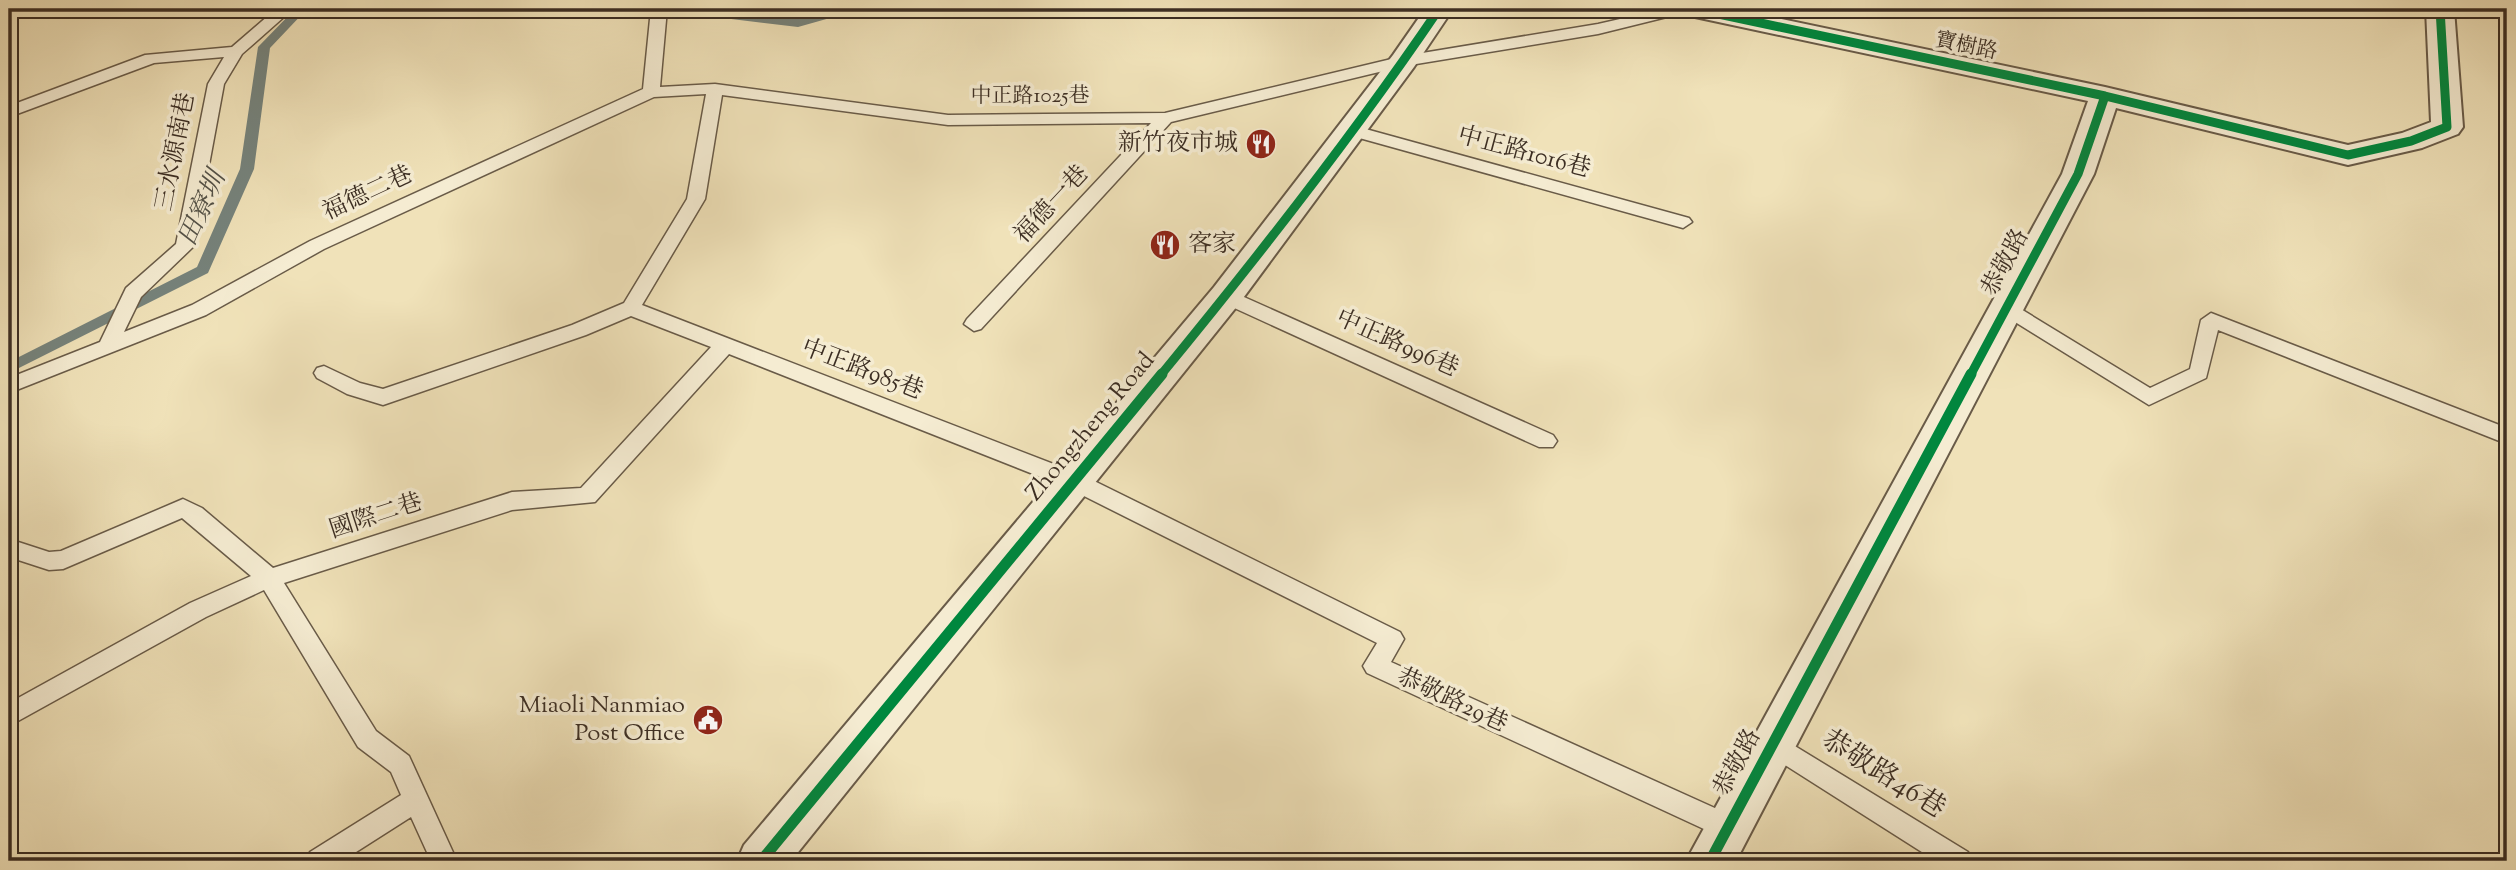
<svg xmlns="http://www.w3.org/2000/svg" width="2516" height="870" font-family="'Sorts Mill Goudy','Noto Serif TC',serif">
<rect width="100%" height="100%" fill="#f0e2b9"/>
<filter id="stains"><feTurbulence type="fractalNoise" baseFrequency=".00286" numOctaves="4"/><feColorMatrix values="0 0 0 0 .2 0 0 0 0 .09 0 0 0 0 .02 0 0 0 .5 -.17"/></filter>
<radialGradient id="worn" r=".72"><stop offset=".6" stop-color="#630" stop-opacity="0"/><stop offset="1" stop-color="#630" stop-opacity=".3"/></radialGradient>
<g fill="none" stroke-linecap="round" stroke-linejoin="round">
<path fill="#76837c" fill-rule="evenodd" d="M295,9H307L270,48L254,169L208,273L9,373V362L197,267L240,169L258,47Z
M668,9H703L798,19L843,9H862L798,27L674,12Z"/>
<g stroke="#695b48" stroke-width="3">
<path id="service" d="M276,9H293L242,54L224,84L194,246L141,297L124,332L192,305L310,241L643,89L651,9H667L660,87L715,84L948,115L1165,113L1404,56L1598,24L1664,9H1690L1687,12L1598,34L1404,66L1171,122L981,329L974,331L964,324L967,319L1151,123L948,125L722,95L705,199L642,305L1082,475L1400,632L1404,639L1391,662L1737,818L1741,827L1737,836L1728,839L1719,836L1367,673L1363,666L1377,643L1066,487L729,354L595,502L512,510L284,583L376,731L409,756L457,861H431L411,817L342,861H306L310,852L401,795L391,772L358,747L264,590L206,617L9,726V703L190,603L251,576L182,518L63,569L49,570L9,557V539L49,552L61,551L183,499L202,508L273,568L512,492L581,488L711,347L631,316L586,335L383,405L347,394L317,378L314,373L317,368L324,366L360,383L383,389L572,325L624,303L687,199L706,94L654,97L324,249L206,315L9,393V378L100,342L126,288L176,244L208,84L224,57L154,63L9,117V106L145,55L232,47Z
M1351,125L1689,218L1692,222L1683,228L1345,134L1342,130Z
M1226,289L1553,435L1557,441L1553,447H1539L1219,301L1216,296Z
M2006,300L2150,388L2190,369L2201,320L2211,313L2507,428V444L2218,330L2206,378L2149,405L1999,312L1996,307Z
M1772,732L1968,852L1972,861H1936L1763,751L1759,743L1763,735Z"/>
</g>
<g stroke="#695b48" stroke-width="4">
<path id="minor" d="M1681,9H1734L2105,87L2348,145L2402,133L2431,122L2426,9H2454L2463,127L2458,134L2422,148L2348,165L2116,108L2094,174L1736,861H1686L2062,174L2088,101L1695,17L1685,15Z"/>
</g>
<g stroke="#695b48" stroke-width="4">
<path id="tertiary" d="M1425,9H1453L1414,67L1238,305L791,861H737L744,845L1214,287L1393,55Z"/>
</g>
<use href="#service" fill="#f5ecd2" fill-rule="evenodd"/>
<use href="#minor" fill="#f5ecd2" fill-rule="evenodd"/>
<use href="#tertiary" fill="#f5ecd2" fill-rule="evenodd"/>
<g stroke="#f5ecd2" stroke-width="12">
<path id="cycleway-far1" d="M1695,9L2105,96L2348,155L2411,141L2447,127L2440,9
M1160,376C1257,258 1353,136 1439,9
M1970,376L2078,174L2105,96"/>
</g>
<g stroke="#f5ecd2" stroke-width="16">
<path id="cycleway" d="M761,861L1162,374
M1710,861L1971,374"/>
</g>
<use href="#cycleway-far1" stroke="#00873e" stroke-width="9"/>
<use href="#cycleway" stroke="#00873e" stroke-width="11"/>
</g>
<defs>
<g id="restaurant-disc" transform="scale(1.575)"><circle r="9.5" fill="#8f2418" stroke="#f5ecd2"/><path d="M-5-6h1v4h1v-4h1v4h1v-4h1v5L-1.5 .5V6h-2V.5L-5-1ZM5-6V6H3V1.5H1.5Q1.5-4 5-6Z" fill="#fff"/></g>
<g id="civic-disc" transform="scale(1.575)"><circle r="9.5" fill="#8f2418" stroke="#f5ecd2"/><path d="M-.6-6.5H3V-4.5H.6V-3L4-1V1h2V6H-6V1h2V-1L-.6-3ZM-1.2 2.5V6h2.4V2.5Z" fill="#fff"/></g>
</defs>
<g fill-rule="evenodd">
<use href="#restaurant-disc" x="1261" y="144"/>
<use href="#restaurant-disc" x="1165" y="245"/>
<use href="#civic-disc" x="708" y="720"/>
</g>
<g text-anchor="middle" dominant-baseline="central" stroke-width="7" stroke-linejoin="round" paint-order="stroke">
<g font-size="21" fill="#3c2e23" stroke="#f5ecd2">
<text transform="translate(1966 47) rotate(12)">寶樹路</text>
<text x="1030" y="97">中正路1025巷</text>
</g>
<g font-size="24" fill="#3c2e23" stroke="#f5ecd2" text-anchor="end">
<text x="1238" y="144">新竹夜市城</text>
<text x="1188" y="245" text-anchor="start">客家</text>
<text x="685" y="706">Miaoli Nanmiao<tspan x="685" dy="28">Post Office</tspan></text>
</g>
<g font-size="24" fill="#3c2e23" stroke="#f5ecd2">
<text transform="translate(176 152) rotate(-79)">三水源南巷</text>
<text transform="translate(1524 153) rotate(15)">中正路1016巷</text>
<text transform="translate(368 194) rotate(-25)">福德二巷</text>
<text transform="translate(1052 205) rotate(-47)">福德一巷</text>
<text transform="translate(2006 263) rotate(-62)">恭敬路</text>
<text transform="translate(1397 344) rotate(24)">中正路996巷</text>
<text transform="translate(862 370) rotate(21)">中正路985巷</text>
<text transform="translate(1091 427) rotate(-50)">Zhongzheng Road</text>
<text transform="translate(376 517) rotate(-18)">國際二巷</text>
<text transform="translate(1452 701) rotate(25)">恭敬路29巷</text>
<text transform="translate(1738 763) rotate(-62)">恭敬路</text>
</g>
<g font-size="26" font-style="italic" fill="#545248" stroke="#f5ecd2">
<text transform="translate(203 209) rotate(-66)">田寮圳</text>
</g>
<g font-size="28" fill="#3c2e23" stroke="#f5ecd2">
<text transform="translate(1883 775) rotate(32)">恭敬路46巷</text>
</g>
</g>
<rect width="2516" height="870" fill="none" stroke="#f0e2b9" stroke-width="35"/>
<rect x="10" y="10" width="2495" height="849" fill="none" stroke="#3c2e23" stroke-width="3.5"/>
<rect x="18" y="18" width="2481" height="835" fill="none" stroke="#3c2e23" stroke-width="2"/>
<rect width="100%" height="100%" filter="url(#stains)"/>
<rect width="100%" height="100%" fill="url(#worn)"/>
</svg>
